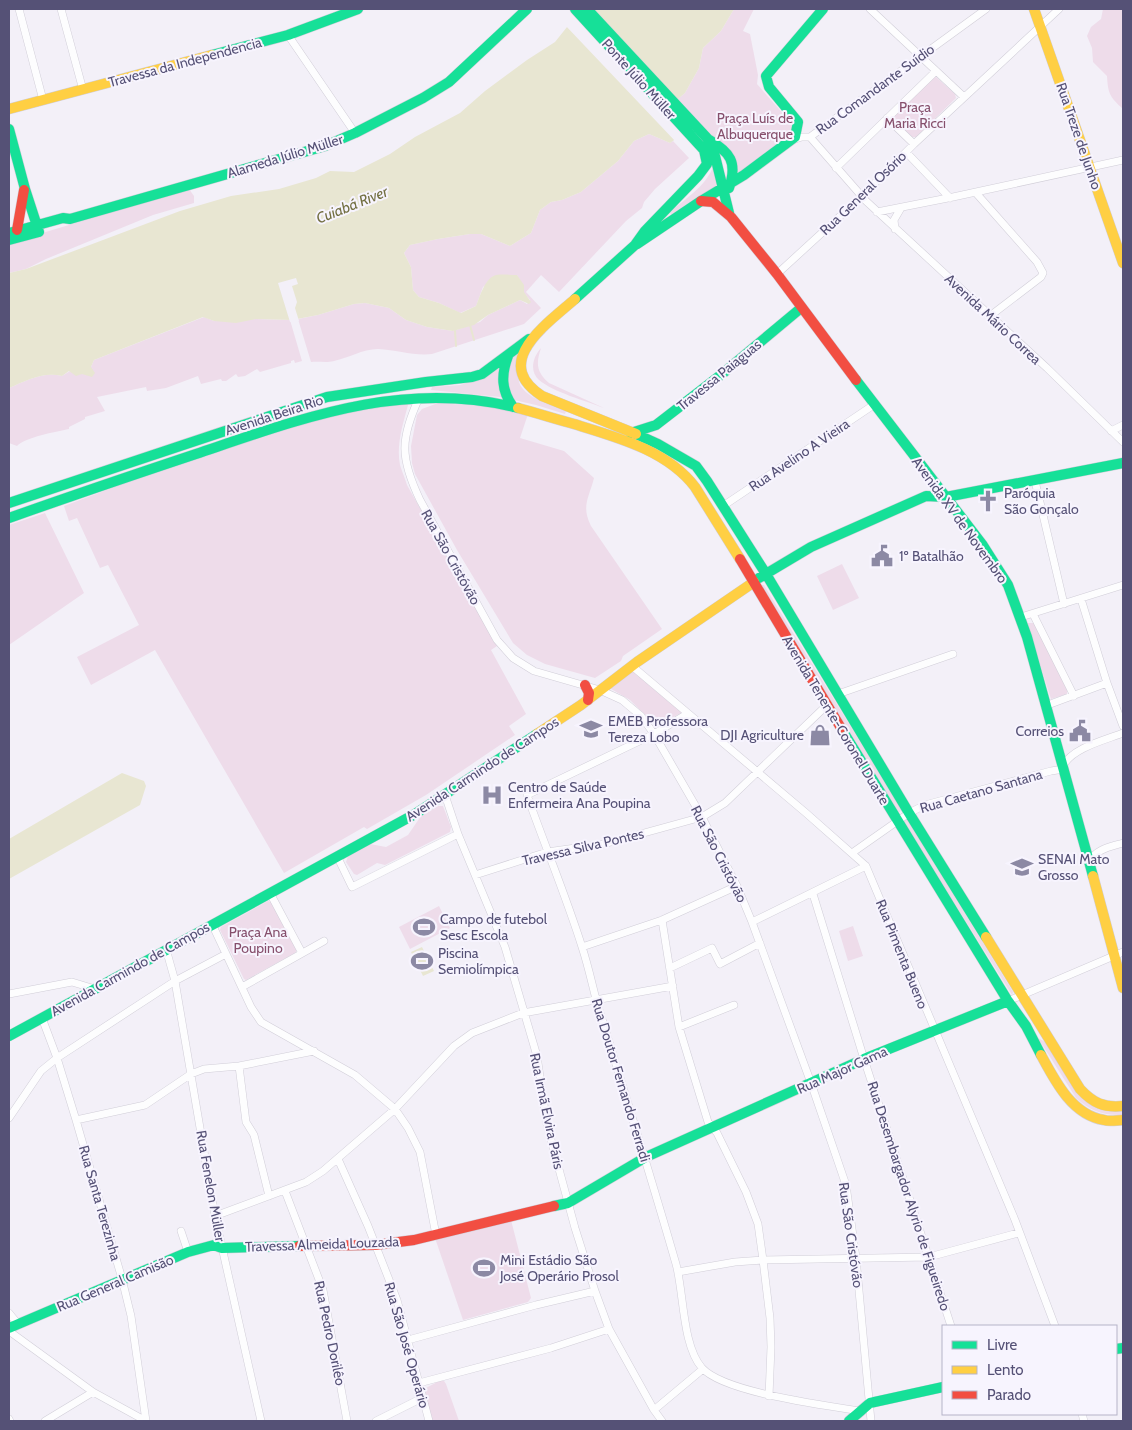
<svg xmlns="http://www.w3.org/2000/svg" width="1132" height="1430" font-family="Cabin,sans-serif">
<rect width="100%" height="100%" fill="#f3f0f8"/>
<path fill="#eedcea" d="M734,9H754L743,31L750,34L758,75L757,84L794,126V132L737,174L713,137L678,99L685,93L699,68L703,48L721,31Z
M1103,9H1123V109C1110,97 1108,94 1107,76L1093,62L1092,48L1087,36L1091,27L1101,19Z
M936,77L955,94L956,98L916,137H911L892,118L933,78Z
M649,134L670,143L673,141L689,158L655,189L644,202L642,208L626,221L559,292L541,275L526,292L541,308L524,324L432,354C414,356 397,350 378,349C362,349 349,358 334,361C326,363 319,361 311,362L298,319L318,315L354,304L365,303L389,308L406,320L427,327L453,331L480,322L488,315L520,300L527,304L530,300L523,292L517,275H497L483,287L476,306L460,313L439,303L419,297L413,290L411,267L404,253L410,245L438,239L470,234H481L510,246L531,233L540,210L551,202L562,200L581,192L618,161L634,141Z
M713,167L719,187L671,215L670,212C685,199 706,186 713,167Z
M189,189L194,196V203L153,215L46,259L26,269L9,273V243Z
M204,317L214,321L256,319L290,320L302,361L295,363L294,360L291,361V363L260,372L257,369L245,376L238,377L236,374L226,381H222L221,379L201,384L198,376L166,388L147,391L146,387L97,397L105,411L85,417V419L69,427V429C55,432 26,437 17,446L9,443V388C25,381 44,371 62,376L70,371L91,367L94,360Z
M520,346C520,355 517,373 519,382C524,398 552,405 566,411L565,414L536,405L500,397L431,390L432,387L460,385L470,382Z
M541,348C536,363 536,372 549,383L604,408C586,401 553,392 539,380C529,371 533,357 541,348Z
M407,403L408,405C403,424 396,445 400,465C402,472 405,478 407,485L497,646L491,650L526,714L509,726L515,735L426,795L367,829L364,827L284,873L155,650L91,685L77,657L139,625L108,565L100,568L77,518L69,521L64,506L120,485L306,423L341,414Z
M438,403L496,407L528,414L520,438L564,451L594,478C589,498 581,506 591,526L662,629L623,656L621,661L595,678L545,664L527,655L513,643L457,550L415,474L412,463L411,446L417,415L422,409Z
M45,513L84,593L9,645V525Z
M842,564L859,598L833,610L817,576Z
M762,585H764L901,809L900,812H898L761,586Z
M1027,623H1034L1037,628L1067,690V694L1051,699Z
M630,669L683,712L656,726L630,700L606,686Z
M438,806H443L451,827L450,832L385,865L377,863L357,875L354,874L346,862L348,856L370,844L386,847L408,835L421,816Z
M907,819L1013,992L1012,995L903,821Z
M268,901L271,902L297,950L295,953L246,980L244,979L220,930L221,927Z
M439,906L450,928L410,949L399,927Z
M853,926L863,956L848,961L839,931Z
M1038,1038L1047,1043L1079,1094L1123,1110V1115C1103,1116 1091,1111 1076,1098Z
M511,1220L531,1298L528,1302L463,1320L435,1238Z
M439,1381H444L446,1384L459,1421H432L425,1391L426,1388Z"/>
<path fill="#e8e6d2" d="M586,9H734L721,31L703,48L699,68L685,93L678,99L677,138L670,143L649,134L634,141L618,161L581,192L562,200L551,202L540,210L531,233L510,246L481,234H470L438,239L410,245L404,253L411,267L413,290L419,297L439,303L461,313L476,306C480,296 485,278 496,275C503,274 511,275 517,275L524,285V292L531,302L529,304L520,300L488,315L474,325L453,331L427,327L406,320L389,308L365,303L354,304L318,315L292,320L256,319L236,323L214,321L203,317L94,360L91,367L95,373L92,377L82,374L76,376L69,371L62,376C44,371 25,381 9,388V273L26,269L180,211L231,196L279,189L316,178L330,171L354,172L390,154L415,137L460,113L485,91L527,60L555,42L567,27Z
M122,773L144,781L146,786L140,805L9,879V839Z
M422,947L434,971L423,976L411,952Z"/>
<path fill="#f3f0f8" d="M582,9L682,131L679,139L676,142L565,25Z
M296,278L298,284L292,286L297,302L295,308L299,321L290,322L278,283Z"/>
<g fill="none" stroke-linecap="round" stroke-linejoin="round">
<path stroke="#e8e6d2" stroke-width="2" d="M470,325L474,340
M455,331L456,346"/>
<g stroke="#d1ced8" stroke-width="8">
<path id="street" d="M19,9L43,100
M61,9L83,90
M870,9L964,97
M288,35L355,133
M887,118L914,144
M810,137L866,201L1047,368L1123,442
M792,140L802,137H810L986,9
M906,152L950,198
M836,168L936,71
M976,193L1037,262L1043,273L1041,277L990,316
M877,212L953,197L1123,160
M895,229L894,220L901,208
M777,274L861,197L914,144L1059,9
M419,398C400,439 400,458 420,500L497,640L513,658L534,671L600,690L622,700L641,716L654,734L702,817L737,886L752,922L811,1083L846,1185L856,1258L871,1421
M1111,431L1123,425
M1035,481L1064,604
M723,506L875,404
M1081,599L1107,683L1123,726
M1033,614L1074,696
M1021,617L1123,585
M632,666L806,813L866,866L1015,1220L1055,1326
M838,694L953,654
M1045,706L1107,683
M687,714L654,734L527,795C545,846 566,896 582,947C588,965 592,984 597,1003C624,1090 651,1177 676,1264C684,1293 682,1345 702,1368C725,1393 825,1405 860,1411
M1063,766C1072,748 1105,740 1123,733
M445,795L458,834L505,947L537,1056L547,1125L575,1228L595,1291L609,1329L654,1410L662,1421
M852,853L909,813L925,805L1051,771L1064,769
M337,856L352,887L458,834
M1089,862C1096,849 1110,847 1123,843
M475,875L547,852L604,844L702,817L725,803L827,705
M270,893L302,953
M813,894L864,1059L951,1326
M662,920L679,1027L708,1122L717,1133L746,1192L758,1224L763,1260L770,1318L771,1347L769,1396
M752,922L866,866
M212,924L251,1007L261,1022L355,1075L395,1109L408,1128L420,1152L436,1235
M582,947L662,920L737,886
M166,949L175,981L215,1216L261,1421
M670,968L712,948L720,964L760,943
M242,987L324,941
M9,994L72,982L95,989
M1008,1001L1123,952
M42,1018L57,1058L76,1120L122,1279L131,1316L146,1421
M679,1027L734,1005
M239,1066L246,1122L254,1135L269,1196
M9,1118L41,1071L57,1058L175,981L226,954
M76,1120L145,1105L191,1074L204,1069L239,1066L314,1051
M338,1159L368,1226L397,1300L429,1421
M285,1191L323,1290L347,1421
M215,1216L306,1182L323,1171L395,1109L454,1046L472,1033L523,1013L673,986
M181,1231L188,1252
M678,1272L735,1262L763,1260L929,1257L1018,1233
M9,1313L18,1324
M9,1331L93,1392L146,1421
M408,1340L536,1305L595,1291
M419,1383L551,1348L609,1329
M654,1410L703,1369
M1082,1414L1084,1421
M9,1419L10,1421
M45,1421L93,1392
M376,1421L422,1398"/>
</g>
<g stroke="#d0ced8" stroke-width="11">
<path id="fast" d="M575,9L704,150L707,164L698,176L645,231L635,245L575,299
M587,9L707,138L715,156L729,213
M212,55L288,35L358,9
M9,129L25,189L39,232L9,240
M708,139C730,152 738,162 729,188
M9,233L63,218L70,219L325,146L355,133L423,98L449,82L527,9
M637,244L701,201L744,175L795,137L798,122L769,87L766,76L823,9
M508,356C501,375 501,390 513,407
M856,380L982,544L1008,585L1027,637L1093,876
M631,433L656,425L722,374L801,308
M636,434L658,444L696,466L707,481L766,574L909,813L986,937
M9,503L327,397L426,382L472,377L482,374L529,339
M9,518C71,496 133,475 196,454C303,418 404,379 518,408
M759,578L811,547L926,496L946,497L1123,463
M841,728L1008,1001L1026,1026L1041,1055
M9,1036L415,814L537,734
M554,1206L568,1203L646,1157L864,1059L1008,1001
M9,1328L188,1252L214,1245L222,1248L299,1246
M1116,1349L1123,1348
M849,1421L870,1403L943,1387"/>
</g>
<g stroke="#d0ced8" stroke-width="11">
<path id="slow" d="M1034,9L1123,263
M9,109L212,55
M575,299C547,324 490,362 542,396L636,434
M518,408C537,413 555,419 574,424C616,437 667,450 695,487L740,559
M537,734L581,705L637,662L754,582
M1093,876L1123,988
M986,937L1080,1089C1093,1103 1104,1108 1123,1106
M1041,1055C1055,1081 1072,1115 1104,1120C1110,1122 1117,1120 1123,1120"/>
</g>
<g stroke="#d0ced8" stroke-width="11">
<path id="jam" d="M701,201L713,202L731,217L777,274L856,380
M17,230L24,190
M740,559L841,728
M585,685L589,693L588,700
M299,1246L375,1245L414,1240L554,1206"/>
</g>
<use href="#street" stroke="#fdfdfe" stroke-width="7"/>
<use href="#fast" stroke="#16e098" stroke-width="10"/>
<use href="#slow" stroke="#ffcf43" stroke-width="10"/>
<use href="#jam" stroke="#f24e42" stroke-width="10"/>
</g>
<defs>
<g id="church-bare" transform="scale(1.725)"><path d="M-1.2-6h2.4v3.5h3.3v2.4h-3.3V6h-2.4V-.1h-3.3v-2.4h3.3Z" fill="#8c89a4" stroke="#f7f4fe" stroke-width="2.5" paint-order="stroke"/></g>
<g id="civic-bare" transform="scale(1.725)"><path d="M-.6-6.5H3V-4.5H.6V-3L4-1V1h2V6H-6V1h2V-1L-.6-3ZM-1.2 2.5V6h2.4V2.5Z" fill="#8c89a4" stroke="#f7f4fe" stroke-width="2.5" paint-order="stroke"/></g>
<g id="school-bare" transform="scale(1.725)"><path d="M0-5L7-2L0 1L-7-2ZM-4 1L0 2.5L4 1V4Q0 6-4 4Z" fill="#8c89a4" stroke="#f7f4fe" stroke-width="2.5" paint-order="stroke"/></g>
<g id="shop-bare" transform="scale(1.725)"><path d="M-5-2.5h2.3a2.7 3.5 0 0 1 5.4 0H5L5.5 6h-11ZM-1.5-2.5h3a1.5 2.3 0 0 0-3 0Z" fill="#8c89a4" stroke="#f7f4fe" stroke-width="2.5" paint-order="stroke"/></g>
<g id="hospital-bare" transform="scale(1.725)"><path d="M-5-5h3v3.5h4V-5h3V5h-3V1.5h-4V5h-3Z" fill="#8c89a4" stroke="#f7f4fe" stroke-width="2.5" paint-order="stroke"/></g>
<g id="university-bare" transform="scale(1.725)"><path d="M0-5L7-2L0 1L-7-2ZM-4 1L0 2.5L4 1V4Q0 6-4 4Z" fill="#8c89a4" stroke="#f7f4fe" stroke-width="2.5" paint-order="stroke"/></g>
<g id="stadium-bare" transform="scale(1.725)"><path d="M0-5a6.5 5 0 1 0 0 10a6.5 5 0 1 0 0-10ZM-3.5-1.8h7v3.6h-7Z" fill="#8c89a4" stroke="#f7f4fe" stroke-width="2.5" paint-order="stroke"/></g>
</defs>
<g fill-rule="evenodd">
<use href="#church-bare" x="988" y="501"/>
<use href="#civic-bare" x="882" y="556"/>
<use href="#school-bare" x="591" y="729"/>
<use href="#civic-bare" x="1080" y="731"/>
<use href="#shop-bare" x="820" y="735"/>
<use href="#hospital-bare" x="492" y="795"/>
<use href="#university-bare" x="1022" y="867"/>
<use href="#stadium-bare" x="424" y="927"/>
<use href="#stadium-bare" x="422" y="961"/>
<use href="#stadium-bare" x="484" y="1268"/>
</g>
<g text-anchor="middle" dominant-baseline="central" stroke-width="4" stroke-linejoin="round" paint-order="stroke">
<g font-size="14" fill="#555176" stroke="#f7f4fe">
<text transform="translate(185 62) rotate(-15)">Travessa da Independencia</text>
<text transform="translate(639 79) rotate(48)">Ponte Júlio Müller</text>
<text transform="translate(875 89) rotate(-36)">Rua Comandante Suídio</text>
<text transform="translate(1079 136) rotate(71)">Rua Treze de Junho</text>
<text transform="translate(285 156) rotate(-17)">Alameda Júlio Müller</text>
<text transform="translate(863 193) rotate(-44)">Rua General Osório</text>
<text transform="translate(993 319) rotate(43)">Avenida Mário Correa</text>
<text transform="translate(719 375) rotate(-39)">Travessa Paiaguas</text>
<text transform="translate(274 415) rotate(-18)">Avenida Beira Rio</text>
<text transform="translate(799 455) rotate(-34)">Rua Avelino A Vieira</text>
<text transform="translate(960 520) rotate(54)">Avenida XV de Novembro</text>
<text transform="translate(451 557) rotate(61)">Rua São Cristóvão</text>
<text transform="translate(836 720) rotate(59)">Avenida Tenente-Coronel Duarte</text>
<text transform="translate(482 769) rotate(-33)">Avenida Carmindo de Campos</text>
<text transform="translate(981 791) rotate(-16)">Rua Caetano Santana</text>
<text transform="translate(583 847) rotate(-13)">Travessa Silva Pontes</text>
<text transform="translate(719 854) rotate(63)">Rua São Cristóvão</text>
<text transform="translate(902 954) rotate(68)">Rua Pimenta Bueno</text>
<text transform="translate(130 969) rotate(-29)">Avenida Carmindo de Campos</text>
<text transform="translate(842 1070) rotate(-24)">Rua Major Gama</text>
<text transform="translate(621 1080) rotate(73)">Rua Doutor Fernando Ferradi</text>
<text transform="translate(547 1111) rotate(78)">Rua Irmã Elvira Páris</text>
<text transform="translate(211 1186) rotate(80)">Rua Fenelon Müller</text>
<text transform="translate(909 1196) rotate(72)">Rua Desembargador Alyrio de Figueiredo</text>
<text transform="translate(100 1203) rotate(74)">Rua Santa Terezinha</text>
<text transform="translate(851 1235) rotate(82)">Rua São Cristóvão</text>
<text transform="translate(322 1244) rotate(-2)">Travessa Almeida Louzada</text>
<text transform="translate(115 1283) rotate(-23)">Rua General Camisão</text>
<text transform="translate(330 1333) rotate(78)">Rua Pedro Dorilêo</text>
<text transform="translate(407 1345) rotate(74)">Rua São José Operário</text>
</g>
<g font-size="14" fill="#864f6c" stroke="#f7f4fe">
<text x="915" y="107">Praça<tspan x="915" dy="16">Maria Ricci</tspan></text>
<text x="755" y="118">Praça Luís de<tspan x="755" dy="16">Albuquerque</tspan></text>
<text x="258" y="932">Praça Ana<tspan x="258" dy="16">Poupino</tspan></text>
</g>
<g font-size="14" fill="#555176" stroke="#f7f4fe" text-anchor="start">
<text x="1004" y="493">Paróquia<tspan x="1004" dy="16">São Gonçalo</tspan></text>
<text x="899" y="556">1º Batalhão</text>
<text x="608" y="721">EMEB Professora<tspan x="608" dy="16">Tereza Lobo</tspan></text>
<text x="1064" y="731" text-anchor="end">Correios</text>
<text x="804" y="735" text-anchor="end">DJI Agriculture</text>
<text x="508" y="787">Centro de Saúde<tspan x="508" dy="16">Enfermeira Ana Poupina</tspan></text>
<text x="1038" y="859">SENAI Mato<tspan x="1038" dy="16">Grosso</tspan></text>
<text x="440" y="919">Campo de futebol<tspan x="440" dy="16">Sesc Escola</tspan></text>
<text x="438" y="953">Piscina<tspan x="438" dy="16">Semiolímpica</tspan></text>
<text x="500" y="1260">Mini Estádio São<tspan x="500" dy="16">José Operário Prosol</tspan></text>
</g>
<g font-size="15" font-style="italic" fill="#726f41" stroke="#f7f4fe">
<text transform="translate(352 205) rotate(-22)">Cuiabá River</text>
</g>
</g>
<rect width="1132" height="1430" fill="none" stroke="#555176" stroke-width="20"/>
<rect x="942" y="1325" width="175" height="90" fill="#f7f4fe" stroke="#b6b3c8"/>
<rect x="952" y="1341" width="25" height="8" fill="#16e098" stroke="#b6b3c8"/>
<text x="987" y="1350" font-size="15" fill="#555176">Livre</text>
<rect x="952" y="1366" width="25" height="8" fill="#ffcf43" stroke="#b6b3c8"/>
<text x="987" y="1375" font-size="15" fill="#555176">Lento</text>
<rect x="952" y="1391" width="25" height="8" fill="#f24e42" stroke="#b6b3c8"/>
<text x="987" y="1400" font-size="15" fill="#555176">Parado</text>
</svg>
